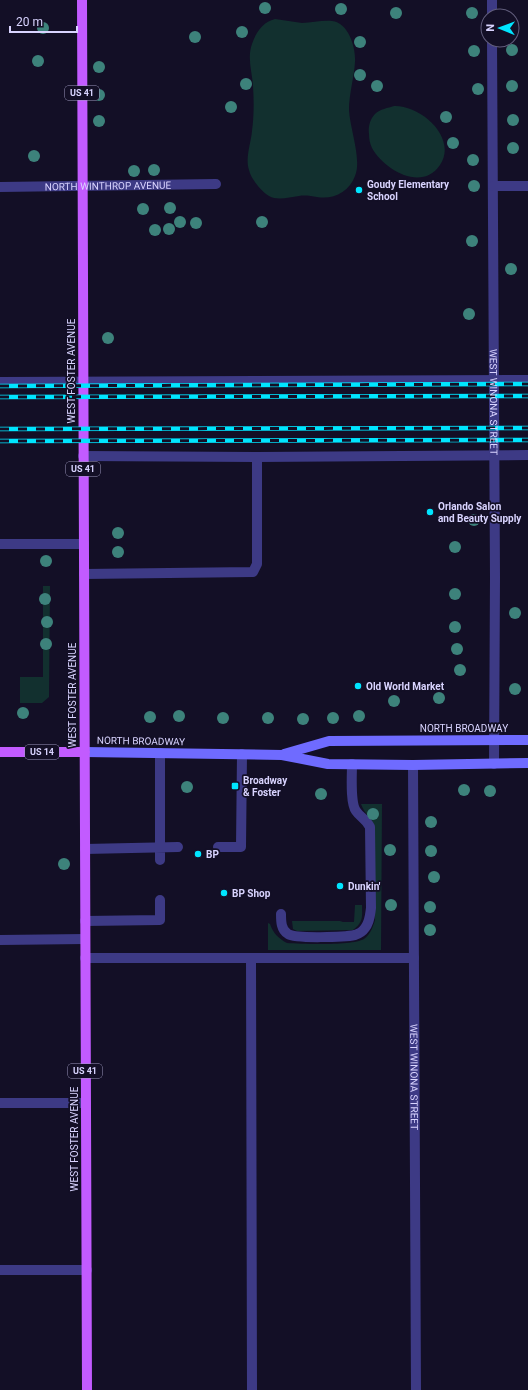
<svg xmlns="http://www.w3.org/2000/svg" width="528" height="1390" font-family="Roboto,sans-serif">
<rect width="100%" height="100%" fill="#130f26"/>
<path fill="#12302f" d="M275,19C284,20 293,22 302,23C312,23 322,20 332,21C349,23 356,48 355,62C354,78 349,94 349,110C350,129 362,160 355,176C349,192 333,200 317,197C311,196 305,195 299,196C289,197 278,201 269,196C261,191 251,179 249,170C245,158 251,143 252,131C254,116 254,101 253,86C252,71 247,58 252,44C256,32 263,22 275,19Z
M394,106C421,105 458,138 440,165C422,192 384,170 372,148C370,144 369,139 369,134C368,127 370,119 375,114C380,109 388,108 394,106Z
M43,586H50L49,697L42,703H20V677H43Z
M361,804H382L381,950H268V923L270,924C273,933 279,939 287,943C303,944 352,946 364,939C370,935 373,927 375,920V829C373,820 364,813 361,804Z
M355,905H362C362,916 364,922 353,930L297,931L293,929L292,921H340L343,922H354Z"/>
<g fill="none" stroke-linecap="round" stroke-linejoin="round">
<path stroke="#3d3a85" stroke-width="10" d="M0,382L528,380
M83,456L257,457L528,455
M0,544H84
M84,574L253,572L257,564V457
M218,847H241L242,754
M85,849L178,847
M160,860V753
M281,914C281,921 281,930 288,934C296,939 345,937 355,935C358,934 363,931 365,928C370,922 370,915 371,908L370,827C366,819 360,817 356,811C350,803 352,775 352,764
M85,921L160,920V900
M0,940L85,939
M85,958H414
M251,958L252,1390
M0,1270H87"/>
<g stroke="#3d3a85" stroke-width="10">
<path d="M492,0V16"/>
<path id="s1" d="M492,40L495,577L494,764"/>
<path d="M493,186H528"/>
<path id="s2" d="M0,187L216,184"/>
<path id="s3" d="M413,765L416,1390"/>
<path d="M0,1103H86"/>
</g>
<path stroke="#6f6bff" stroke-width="10" d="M85,752L282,755L328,764L413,765L528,763
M284,754L329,741L528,740"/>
<path stroke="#c25bff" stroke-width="10" d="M82,0L87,1390
M0,752H85"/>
<g stroke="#00e5ff" stroke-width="4.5">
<path id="rail" d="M0,386L528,384
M0,397L528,396
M0,429L528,428
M0,441L528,440"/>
</g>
<use href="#rail" stroke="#130f26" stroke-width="3" stroke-dasharray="9" stroke-linecap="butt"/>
</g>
<g fill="#3d827b">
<circle cx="265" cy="8" r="6"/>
<circle cx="341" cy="9" r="6"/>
<circle cx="396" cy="13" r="6"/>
<circle cx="472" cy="13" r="6"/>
<circle cx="43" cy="28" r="6"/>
<circle cx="242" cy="32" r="6"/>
<circle cx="195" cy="37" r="6"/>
<circle cx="360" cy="42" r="6"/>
<circle cx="512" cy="50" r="6"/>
<circle cx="474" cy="51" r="6"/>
<circle cx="38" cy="61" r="6"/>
<circle cx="99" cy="67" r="6"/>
<circle cx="360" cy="75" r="6"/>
<circle cx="246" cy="84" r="6"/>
<circle cx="377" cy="86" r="6"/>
<circle cx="512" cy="86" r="6"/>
<circle cx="478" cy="89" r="6"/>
<circle cx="99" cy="95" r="6"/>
<circle cx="231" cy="107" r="6"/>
<circle cx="446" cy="117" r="6"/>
<circle cx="513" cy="120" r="6"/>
<circle cx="99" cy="121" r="6"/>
<circle cx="453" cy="143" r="6"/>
<circle cx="513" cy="148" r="6"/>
<circle cx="34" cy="156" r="6"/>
<circle cx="473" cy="160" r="6"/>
<circle cx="154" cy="170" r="6"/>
<circle cx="134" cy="171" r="6"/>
<circle cx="474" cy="186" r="6"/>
<circle cx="170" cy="208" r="6"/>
<circle cx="143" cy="209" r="6"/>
<circle cx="180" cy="222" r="6"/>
<circle cx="262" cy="222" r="6"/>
<circle cx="196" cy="223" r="6"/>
<circle cx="169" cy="229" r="6"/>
<circle cx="155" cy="230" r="6"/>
<circle cx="472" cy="241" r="6"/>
<circle cx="511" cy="269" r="6"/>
<circle cx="469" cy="314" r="6"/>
<circle cx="108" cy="338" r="6"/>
<circle cx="474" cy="520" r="6"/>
<circle cx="118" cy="533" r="6"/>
<circle cx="455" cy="547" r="6"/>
<circle cx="118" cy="552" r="6"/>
<circle cx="46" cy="561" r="6"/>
<circle cx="455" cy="594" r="6"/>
<circle cx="45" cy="599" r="6"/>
<circle cx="515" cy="613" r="6"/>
<circle cx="47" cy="622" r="6"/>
<circle cx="455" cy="627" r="6"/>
<circle cx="46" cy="644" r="6"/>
<circle cx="457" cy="649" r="6"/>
<circle cx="460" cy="670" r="6"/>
<circle cx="515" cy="689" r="6"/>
<circle cx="439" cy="698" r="6"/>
<circle cx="394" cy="701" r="6"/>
<circle cx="23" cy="713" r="6"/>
<circle cx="179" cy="716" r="6"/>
<circle cx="359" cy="716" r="6"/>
<circle cx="150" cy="717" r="6"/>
<circle cx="223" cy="718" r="6"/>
<circle cx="268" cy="718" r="6"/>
<circle cx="333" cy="718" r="6"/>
<circle cx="303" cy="719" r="6"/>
<circle cx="187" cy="787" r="6"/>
<circle cx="464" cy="790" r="6"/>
<circle cx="490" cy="791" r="6"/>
<circle cx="321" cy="794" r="6"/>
<circle cx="373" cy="814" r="6"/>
<circle cx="431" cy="822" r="6"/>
<circle cx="390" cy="850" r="6"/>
<circle cx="431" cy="851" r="6"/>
<circle cx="64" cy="864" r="6"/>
<circle cx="434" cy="877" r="6"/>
<circle cx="391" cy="905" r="6"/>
<circle cx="430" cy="907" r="6"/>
<circle cx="430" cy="930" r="6"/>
</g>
<g fill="#00e5ff" stroke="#130f26" stroke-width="1.5">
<circle cx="359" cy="190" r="4"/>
<circle cx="430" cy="512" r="4"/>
<circle cx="358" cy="686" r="4"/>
<rect x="231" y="782" width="8" height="8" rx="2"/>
<circle cx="198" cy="854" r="4"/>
<circle cx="340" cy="886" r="4"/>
<circle cx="224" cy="893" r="4"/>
</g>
<g text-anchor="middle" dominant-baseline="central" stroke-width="3.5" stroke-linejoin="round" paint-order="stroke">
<g fill="#130f26" stroke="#9e99be" stroke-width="1">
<rect x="65" y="86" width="34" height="14" rx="3"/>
<rect x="66" y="462" width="34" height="14" rx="3"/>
<rect x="25" y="745" width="34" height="14" rx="3"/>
<rect x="68" y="1064" width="34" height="14" rx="3"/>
</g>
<g font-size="9" font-weight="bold" fill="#d9d4ff">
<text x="82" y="93">US 41</text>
<text x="83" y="469">US 41</text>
<text x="42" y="752">US 14</text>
<text x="85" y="1071">US 41</text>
</g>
<g font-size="10" font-weight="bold" fill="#d9d4ff" stroke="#130f26" text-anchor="start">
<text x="367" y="184">Goudy Elementary<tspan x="367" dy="12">School</tspan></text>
<text x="438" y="506">Orlando Salon<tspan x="438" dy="12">and Beauty Supply</tspan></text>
<text x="366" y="686">Old World Market</text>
<text x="243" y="780">Broadway<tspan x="243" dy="12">&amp; Foster</tspan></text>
<text x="206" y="854">BP</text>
<text x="348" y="886">Dunkin'</text>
<text x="232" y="893">BP Shop</text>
</g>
<g font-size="10" fill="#d9d4ff" stroke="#130f26">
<text stroke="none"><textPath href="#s2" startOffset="108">NORTH WINTHROP AVENUE</textPath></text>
<text transform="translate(71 371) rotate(-90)">WEST FOSTER AVENUE</text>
<text stroke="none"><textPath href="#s1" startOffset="362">WEST WINONA STREET</textPath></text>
<text transform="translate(72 695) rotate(-90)">WEST FOSTER AVENUE</text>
<text x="464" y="728">NORTH BROADWAY</text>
<text transform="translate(141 741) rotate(1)">NORTH BROADWAY</text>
<text stroke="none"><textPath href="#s3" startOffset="312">WEST WINONA STREET</textPath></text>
<text transform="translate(74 1139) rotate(-90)">WEST FOSTER AVENUE</text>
</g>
</g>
<g transform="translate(500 28) rotate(271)"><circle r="19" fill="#130f26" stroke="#625e7d"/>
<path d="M0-3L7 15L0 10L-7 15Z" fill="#00e5ff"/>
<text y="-6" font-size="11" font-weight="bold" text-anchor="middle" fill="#d9d4ff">N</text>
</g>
<path d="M10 26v6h67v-6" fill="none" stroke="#d9d4ff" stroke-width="2"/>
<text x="16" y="26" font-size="12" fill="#d9d4ff" stroke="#130f26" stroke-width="3" paint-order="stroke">20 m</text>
</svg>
